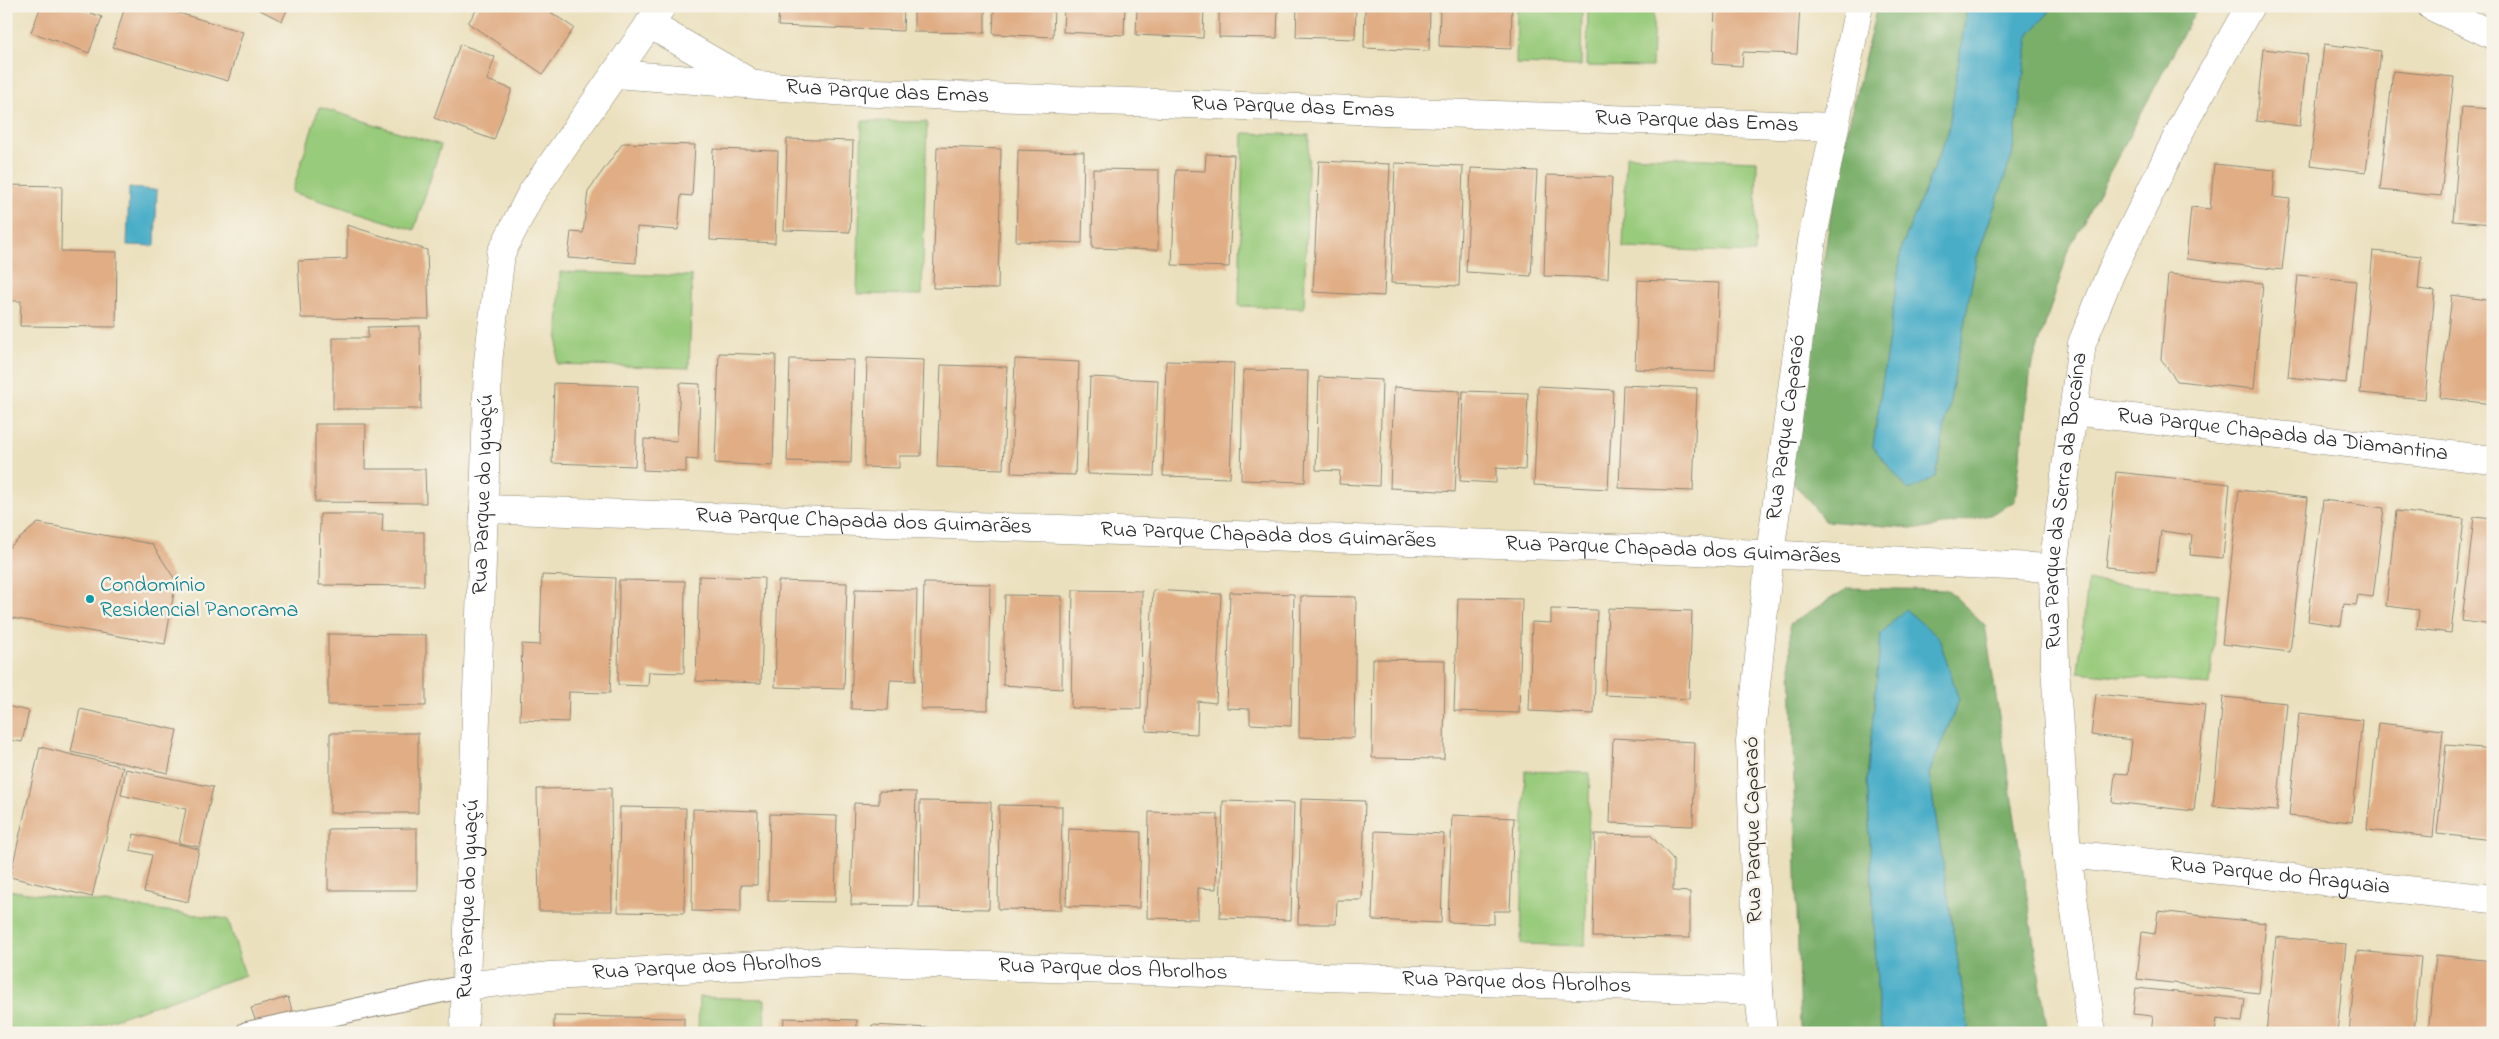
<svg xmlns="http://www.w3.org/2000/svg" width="2499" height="1039" font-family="'Indie Flower',sans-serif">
<rect width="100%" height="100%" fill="#f7f3e8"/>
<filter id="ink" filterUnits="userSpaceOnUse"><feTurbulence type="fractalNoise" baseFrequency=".02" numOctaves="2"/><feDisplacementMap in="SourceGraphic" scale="10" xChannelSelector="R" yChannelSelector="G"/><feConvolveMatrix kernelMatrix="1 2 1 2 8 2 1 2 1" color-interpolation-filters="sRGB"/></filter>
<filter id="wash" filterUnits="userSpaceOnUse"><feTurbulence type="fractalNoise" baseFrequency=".0096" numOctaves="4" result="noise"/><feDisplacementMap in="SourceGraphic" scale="20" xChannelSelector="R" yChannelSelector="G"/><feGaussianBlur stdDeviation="1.12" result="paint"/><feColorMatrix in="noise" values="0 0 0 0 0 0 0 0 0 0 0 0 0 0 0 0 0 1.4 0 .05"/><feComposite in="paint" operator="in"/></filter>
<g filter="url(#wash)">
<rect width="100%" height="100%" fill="#ebe0bd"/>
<path fill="#99cb7b" stroke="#627b53" d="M1517,6H1582L1581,66L1516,64Z
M1588,6H1654L1652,67L1587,66Z
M319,107L441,145L414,230L292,192Z
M862,121L927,122L922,295L857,294Z
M1243,133L1309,135L1304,308L1239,306Z
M1626,156L1757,161L1755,253L1623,248Z
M560,272L692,276L689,368L557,364Z
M2088,581L2219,594L2210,685L2078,672Z
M1525,771L1590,773L1585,946L1521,944Z
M6,890L228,919L245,975L73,1033H14L6,1025Z
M699,997L765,999L764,1033H698Z"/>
<path fill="#7aaf6b" stroke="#526d4b" d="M1877,6H1967L1948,133L1902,246L1873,447L1909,490L1936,476L1976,260L2012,156L2029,36L2054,6H2198L2070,247L2031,368L2015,501L1990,515L1923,529L1825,521L1789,477L1838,170Z
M1848,588L1948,590L1985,625L2048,1033H1969L1929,774L1959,700L1881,634L1867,781L1878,1004L1882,1033H1800L1790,624Z"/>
<path fill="#48adc8" stroke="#3a6c7a" d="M1967,6H2054L2029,36L2012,156L1976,260L1936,476L1909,491L1873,447L1902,246L1948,133Z
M129,188L157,190L155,246L127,245Z
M1905,609L1939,638L1959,700L1929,774L1969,1033H1882L1878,1004L1867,781L1881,634Z"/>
<g id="blocks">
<path fill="#e0ad85" d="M41,6H71L102,17L89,53L31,32Z
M125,6H155L243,32L228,81L113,47Z
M252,6H289L282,21Z
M479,6H552L549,11L574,28L543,74L468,23Z
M779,6H904L903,31L778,26Z
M914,6H985V33L914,32Z
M994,6H1054L1053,37L993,34Z
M1064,6H1125L1124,35L1063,32Z
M1137,6H1204L1203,38L1136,35Z
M1219,6H1278L1277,38L1219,37Z
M1297,6H1356L1355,39L1296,37Z
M1365,6H1430L1429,51L1364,48Z
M1440,6H1512L1511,49L1439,46Z
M1715,6H1800L1797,54L1743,52L1742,66L1713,64Z
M460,44L495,57L487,80L512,89L494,140L434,118Z
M2324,44L2381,51L2366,172L2310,165Z
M2263,49L2307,54L2300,126L2256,121Z
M2393,71L2454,77L2441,196L2380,190Z
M2462,107L2493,109V224L2453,221Z
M787,139L853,141L850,232L784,230Z
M623,143L695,145L692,196L681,195L678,230L637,227L636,263L568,258L571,232L583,233L588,191Z
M937,147L1001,149L998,289L933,288Z
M713,149L778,151L775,243L710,240Z
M1018,150L1084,152L1082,243L1016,241Z
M1206,154L1234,155L1229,267L1172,265L1176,170L1205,171Z
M1319,161L1390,164L1384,296L1313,292Z
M1395,163L1463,166L1459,286L1391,283Z
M2214,164L2275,170L2273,197L2290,199L2282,270L2186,259L2191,207L2210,209Z
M1471,168L1537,171L1531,276L1466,272Z
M1093,169L1159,170L1158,250L1092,248Z
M1547,175L1612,177L1608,278L1544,276Z
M6,185L62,186L61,251L117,252L116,327L20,326L21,301H6Z
M347,225L427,250L429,319L301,318L298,261L347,259Z
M2373,251L2421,256L2418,289L2435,291L2425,399L2360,393Z
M2168,274L2263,283L2254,389L2177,381L2161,359Z
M2298,275L2356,281L2346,383L2288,377Z
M1638,280L1719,283L1715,372L1635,369Z
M2452,295L2493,301V404L2440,398Z
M420,326L421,409H333V338H368V327Z
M719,353L776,355L773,466L715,463Z
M867,358L924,360L921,456H899V468L864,467Z
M790,359L854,360L851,463L787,461Z
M1015,359L1079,362L1075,475L1011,473Z
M1166,361L1234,363L1230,478L1163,476Z
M941,365L1007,367L1003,469L937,467Z
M1243,370L1308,371L1305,482L1241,480Z
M1090,377L1158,380L1154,476L1087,474Z
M1319,377L1382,380L1379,486L1339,484L1340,471L1316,470Z
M554,383L638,386L635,466L552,463Z
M680,383L700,384L698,460L686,459V472L643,470L644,439L677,441Z
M1623,385L1697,388L1693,491L1619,488Z
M1538,386L1613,390L1608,489L1534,485Z
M1394,387L1460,391L1455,492L1390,488Z
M1463,391L1528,393L1525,470L1496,468V483L1460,481Z
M315,424H366L365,469H425L426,503L315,502Z
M2116,472L2230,484L2223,558L2190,555L2192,535L2161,531L2156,572L2106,567Z
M2239,490L2308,498L2290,652L2222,644Z
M2323,500L2384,508L2373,597L2358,595L2356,605L2344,604L2341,626L2308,621Z
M2396,511L2464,519L2451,633L2417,629L2419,610L2386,606Z
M320,514H383L382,532H424V586L319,585Z
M2474,517L2493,519V625L2462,621Z
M38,523L152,544L176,581L165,644L6,617V550Z
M542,575L615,578L610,693L569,692L568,722L520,720L522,644L540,645Z
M699,576L764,578L761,683L696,681Z
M619,580L685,581L684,673L649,672L648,686L618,685Z
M778,581L847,583L844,689L775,687Z
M924,583L990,584L988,710L921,709Z
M855,589L917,590L915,681L890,680L888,710L851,709Z
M1073,590L1142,591L1141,709L1071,708Z
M1153,590L1221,594L1216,703L1198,701L1197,734L1146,731Z
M1230,592L1294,594L1291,726L1250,724V709L1227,708Z
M1005,595L1062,596V689L1003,685Z
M1301,596L1356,597L1354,738L1299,737Z
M1458,598L1522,599L1519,713L1454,711Z
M1608,608L1692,611L1689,699L1605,695Z
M1551,609L1597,610L1594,714L1529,711L1532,622L1551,623Z
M328,634L426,635V706L328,705Z
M1373,659L1445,660L1444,759L1372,758Z
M2096,694L2205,705L2194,811L2112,802L2115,773L2128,774L2132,740L2091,735Z
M2223,697L2287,703L2277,811L2213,806Z
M6,706L29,711L22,742L6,739Z
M80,709L177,730L168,773L71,752Z
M2299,713L2362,720L2352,822L2289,816Z
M2378,723L2443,730L2433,837L2367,830Z
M330,733H418V813H330Z
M1613,738L1695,742L1693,826L1610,823Z
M2446,745L2493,749V840L2437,834Z
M40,747L123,767L92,897L10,877Z
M126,769L213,787L200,847L179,843L186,809L121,795Z
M611,788L612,911H539L537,789Z
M879,791L916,792L913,906L851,905L854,803L879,804Z
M1301,799L1365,801L1362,900H1337L1336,924H1298Z
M920,801L991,802L989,909L919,908Z
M1223,801L1294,803L1291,920L1220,918Z
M999,805L1062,806L1061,910L998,909Z
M620,807L686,808L684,913L618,912Z
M693,809L758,811L757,885H741V912L692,911Z
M1149,812L1218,814L1216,889L1198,888V919L1147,918Z
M770,814L837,816L835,902L768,901Z
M1452,815L1514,818L1510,911H1494V924L1448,922Z
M417,828V890H328V829Z
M1069,829L1141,832L1139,908L1066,906Z
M1375,831L1444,834L1441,923L1372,920Z
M134,834L199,849L188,902L144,892L152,855L130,850Z
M1595,834L1650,835L1673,859V891L1690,892V938L1593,937Z
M2158,911L2266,923L2259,993L2137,979L2142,932L2155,934Z
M2276,937L2346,944L2337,1033H2266Z
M2357,951L2421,957L2414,1033H2349Z
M2436,955L2493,961V1033H2428Z
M2136,988L2245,999L2242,1022L2217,1019L2215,1033H2151L2153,1016L2133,1014Z
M288,997L299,1033H260L251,1008Z
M554,1016L684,1018V1033H554Z
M784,1018L857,1020V1033H783Z
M872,1025L948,1029V1033H872Z
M960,1029L1000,1031V1033H960Z"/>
</g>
</g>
<g filter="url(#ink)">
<use href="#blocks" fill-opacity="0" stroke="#8b8674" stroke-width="1"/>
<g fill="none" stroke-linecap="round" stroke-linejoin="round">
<g stroke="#8b8674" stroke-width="24">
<path id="service" d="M247,1033L466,986"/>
</g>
<g stroke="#8b8674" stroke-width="29">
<g id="minor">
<path d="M2431,6L2493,35"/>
<path d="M649,24L746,80"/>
<path id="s1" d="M616,74L848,92L1833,127"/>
<path id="s2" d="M2073,411L2493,460"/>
<path id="s3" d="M484,509L1697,551L2053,568"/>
<path id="s4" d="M2067,854L2493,899"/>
<path id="s5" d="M466,986L550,976L836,961L1759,991"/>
<path id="s6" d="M464,1033L484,509L488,362L501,253L531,194L662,6"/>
<path id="s7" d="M1763,1033L1759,991L1750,742L1770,554L1812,241L1859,6"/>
<path id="s8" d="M2092,1033L2067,854L2055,666L2053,568L2082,343L2111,272L2186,119L2250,6"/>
</g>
</g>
<use href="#service" stroke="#fff" stroke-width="22"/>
<use href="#minor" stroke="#fff" stroke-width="28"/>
</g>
</g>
<circle fill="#0f9aa8" stroke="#f7f3e8" stroke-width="2" cx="90" cy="599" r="5"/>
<g text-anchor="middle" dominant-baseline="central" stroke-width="5" stroke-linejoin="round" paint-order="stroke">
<g font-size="22" fill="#2b2b2b" stroke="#f7f3e8">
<text stroke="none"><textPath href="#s1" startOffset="272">Rua Parque das Emas</textPath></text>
<text stroke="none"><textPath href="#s1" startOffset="678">Rua Parque das Emas</textPath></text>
<text stroke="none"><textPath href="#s1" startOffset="1082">Rua Parque das Emas</textPath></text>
<text stroke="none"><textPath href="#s7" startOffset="608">Rua Parque Caparaó</textPath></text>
<text stroke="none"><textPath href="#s2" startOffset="211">Rua Parque Chapada da Diamantina</textPath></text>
<text stroke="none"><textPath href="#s6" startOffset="539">Rua Parque do Iguaçú</textPath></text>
<text stroke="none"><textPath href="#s8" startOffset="535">Rua Parque da Serra da Bocaína</textPath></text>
<text stroke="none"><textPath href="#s3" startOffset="380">Rua Parque Chapada dos Guimarães</textPath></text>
<text stroke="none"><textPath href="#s3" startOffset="785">Rua Parque Chapada dos Guimarães</textPath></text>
<text stroke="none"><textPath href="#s3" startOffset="1190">Rua Parque Chapada dos Guimarães</textPath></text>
<text transform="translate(1754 830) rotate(-91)">Rua Parque Caparaó</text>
<text stroke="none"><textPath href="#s4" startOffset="214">Rua Parque do Araguaia</textPath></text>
<text stroke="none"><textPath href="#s6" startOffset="134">Rua Parque do Iguaçú</textPath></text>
<text stroke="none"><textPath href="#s5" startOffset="242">Rua Parque dos Abrolhos</textPath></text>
<text stroke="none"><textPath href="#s5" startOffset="648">Rua Parque dos Abrolhos</textPath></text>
<text stroke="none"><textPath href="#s5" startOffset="1052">Rua Parque dos Abrolhos</textPath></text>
</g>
<g font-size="22" fill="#0d838f" stroke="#f7f3e8" text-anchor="start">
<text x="100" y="586">Condomínio<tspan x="100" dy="25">Residencial Panorama</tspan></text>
</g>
</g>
<rect width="2499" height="1039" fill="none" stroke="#f7f3e8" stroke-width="25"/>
</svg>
